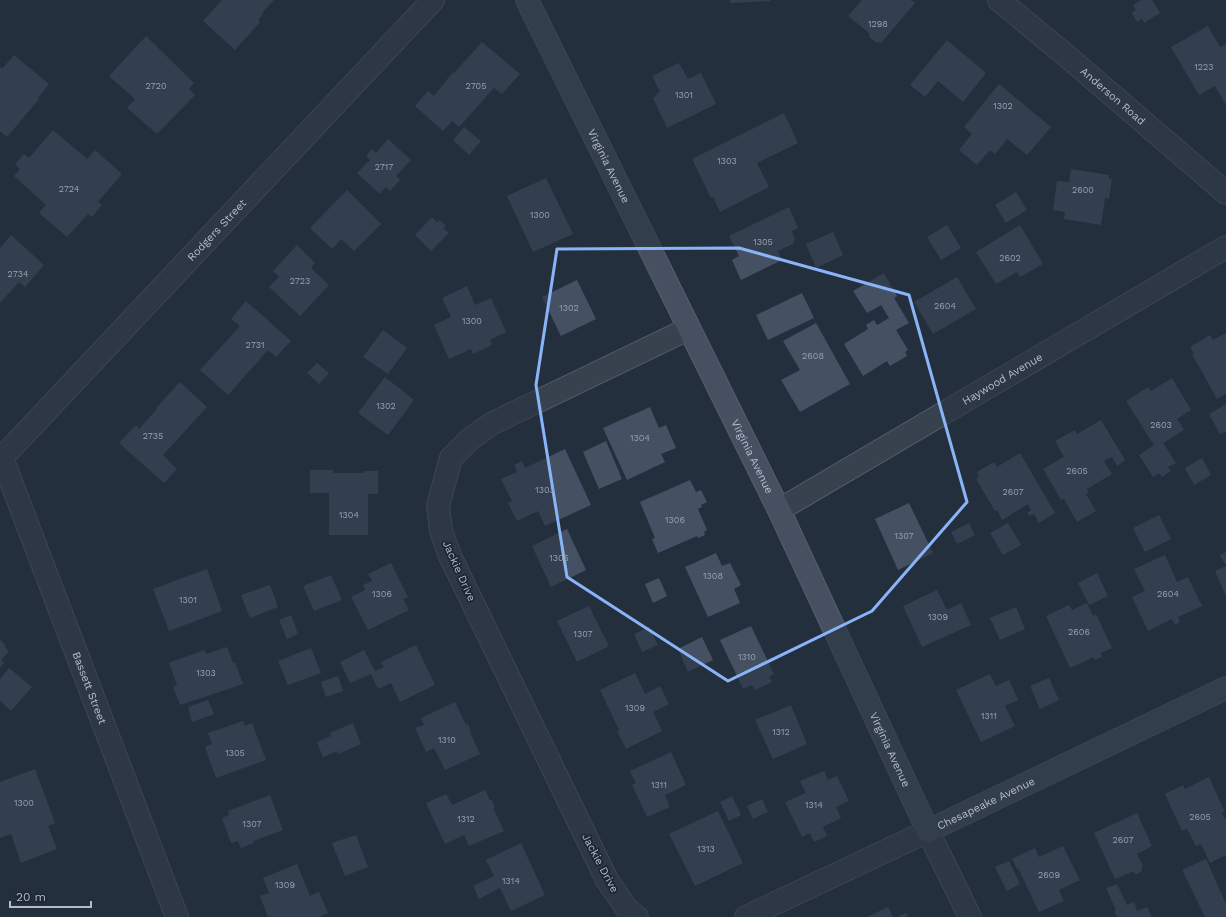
<svg xmlns="http://www.w3.org/2000/svg" width="1226" height="917" font-family="'Work Sans',sans-serif">
<rect width="100%" height="100%" fill="#242f3e"/>
<path fill="#455162" d="M222,0H274L262,13L263,14L258,20L260,22L235,50L203,21Z
M730,0H770V1L730,3Z
M862,0H911L915,3L881,43L875,42L869,37V33L848,16Z
M1141,0H1152L1160,13L1144,23L1142,19L1137,22L1132,13L1136,10L1133,5Z
M1208,26L1220,47L1226,44V105L1215,86L1199,95L1171,47Z
M146,36L194,83L189,89L195,95L157,134L127,108L135,99L109,76Z
M947,40L986,73L963,102L938,81L925,97L910,85Z
M482,42L520,74L502,94L494,88L459,127L452,121L443,131L415,106L428,91L434,96L453,72L454,73Z
M14,55L49,84L38,98L39,99L7,137L0,131V67L2,69Z
M679,63L688,79L701,73L716,104L667,128L653,98L657,96L656,94L660,92L652,76Z
M999,84L1051,127L1027,155L1007,139L995,154L990,150L977,165L959,150L972,134L964,127Z
M784,113L798,143L757,163L769,187L720,212L713,197L711,198L692,159Z
M464,127L481,141L469,155L453,140Z
M53,130L87,159L95,150L122,174L98,202L102,205L92,217L88,214L67,237L39,213L46,205L14,176L20,169L15,164L24,154L29,158Z
M388,139L411,160L396,176L400,180L390,191L386,187L380,194L357,173L370,160L366,156L372,149L376,153Z
M1071,169L1109,175V179H1112L1109,199L1105,198L1101,225L1064,219L1065,212L1053,210L1057,181L1069,182Z
M546,178L573,234L533,252L507,196Z
M347,190L381,224L354,251L341,239L332,249L310,228Z
M1016,192L1027,210L1006,223L995,205Z
M789,207L798,228L792,231L795,240L793,244L778,251L782,260L741,280L732,260L739,256L729,236Z
M432,217L437,222L440,220L446,226L443,228L449,233L431,251L415,235Z
M947,225L961,248L941,260L927,237Z
M1020,225L1043,264L1020,277L1017,272L996,284L976,252Z
M833,232L843,255L816,268L806,244Z
M11,235L44,265L25,287L19,282L0,303V248Z
M297,245L315,263L311,268L329,285L300,316L269,287L279,277L273,271Z
M884,273L897,296L894,298L909,323L896,330L908,350L905,352L907,356L890,366L887,361L863,376L844,344L868,329L866,325L874,320L877,325L889,318L881,305L867,313L853,291Z
M957,277L976,309L933,334L914,302Z
M577,280L596,319L561,336L542,297Z
M467,286L475,305L491,298L506,332L490,340L492,345L473,354L471,349L449,359L434,325L451,317L442,298Z
M802,293L814,318L768,340L756,315Z
M246,301L291,341L276,357L268,350L228,395L200,370L240,326L231,319Z
M816,323L850,384L800,412L781,380L800,370L783,341Z
M383,330L407,348L388,374L363,357Z
M1226,333V394L1217,399L1192,354L1194,353L1190,347L1210,335L1213,340Z
M317,363L329,373L319,384L307,373Z
M385,377L414,400L388,435L358,413Z
M1172,378L1191,410L1177,419L1184,430L1163,443L1176,463L1168,467L1171,471L1162,477L1159,473L1153,477L1139,455L1154,445L1126,401L1148,387L1151,391Z
M180,382L207,407L163,455L177,469L164,483L119,443L136,425L139,429L157,409L156,408Z
M1226,404V431L1220,434L1209,414Z
M650,407L659,428L666,425L676,448L661,454L665,462L627,480L603,428Z
M1101,420L1125,460L1117,466L1112,457L1104,461L1112,474L1087,489L1089,493L1086,494L1096,511L1077,522L1064,499L1061,500L1043,469L1064,457L1055,441L1075,430L1077,434Z
M606,441L622,479L599,489L583,452Z
M565,449L591,505L545,526L538,511L517,521L508,503L512,501L501,479L517,472L514,465L522,461L525,468Z
M1020,453L1055,513L1039,523L1034,514L1030,516L1027,513L1031,510L1028,504L1002,520L997,510L995,511L976,479L979,477L977,472L994,462L997,467Z
M1202,458L1211,475L1194,485L1185,468Z
M310,470H333V473H364V471H378V494H368V535H329V493H310Z
M690,480L696,492L701,490L707,502L701,505L702,507L698,509L707,530L704,532L705,535L698,538L697,536L658,553L652,539L655,538L640,502Z
M909,503L933,553L898,570L875,519Z
M1159,515L1171,539L1145,552L1133,528Z
M969,523L975,535L957,544L951,532Z
M1008,523L1021,545L1003,555L990,533Z
M567,529L586,570L551,587L532,546Z
M1226,552V596L1215,571L1226,566L1220,555Z
M716,553L722,566L730,563L741,585L734,589L740,603L708,617L685,567Z
M1165,555L1177,582L1188,577L1202,606L1178,617L1180,622L1175,625L1172,619L1148,631L1132,597L1145,591L1134,569Z
M391,563L408,597L403,599L409,610L368,630L351,597L365,590L363,585L372,581L368,574Z
M207,569L222,611L169,631L153,589Z
M1097,573L1108,596L1089,605L1078,583Z
M331,575L342,600L314,611L303,586Z
M659,578L667,596L653,603L645,584Z
M270,585L278,607L250,618L241,595Z
M937,590L947,610L961,603L971,625L922,647L903,606Z
M1087,603L1093,616L1096,614L1112,648L1101,653L1102,657L1095,660L1094,657L1070,668L1046,616L1069,605L1072,610Z
M589,606L609,646L577,662L557,621Z
M1016,607L1025,629L1000,640L990,618Z
M291,615L298,634L287,639L279,620Z
M751,626L774,674L769,677L772,682L755,690L752,685L743,689L720,640Z
M649,627L658,645L642,652L634,634Z
M702,637L713,660L688,672L678,649Z
M0,640L6,645L4,646L9,651L1,660L4,663L0,668Z
M416,645L435,685L400,702L391,683L378,689L371,674L350,683L340,662L364,650L375,671L384,667L381,662Z
M227,647L233,663L235,662L243,684L180,705L173,687L177,685L169,663L204,650L206,654Z
M311,648L321,673L288,685L278,661Z
M9,668L32,687L11,711L0,701V679Z
M635,673L645,694L660,686L669,704L653,712L662,731L626,749L617,731L619,730L600,690Z
M990,674L996,686L1009,680L1018,700L1005,706L1015,726L981,742L956,690Z
M338,676L343,691L326,697L321,682Z
M1049,678L1059,700L1040,709L1030,686Z
M208,700L214,714L192,722L188,707Z
M455,702L466,725L468,724L471,731L470,732L480,754L445,770L434,748L426,752L415,728L424,725L421,718Z
M791,705L807,744L773,759L755,720Z
M243,721L245,726L252,723L266,760L216,778L205,747L212,744L208,733Z
M353,723L361,744L338,754L337,751L323,757L317,742L331,736L330,733Z
M671,752L686,785L665,795L670,807L647,817L632,785L636,783L630,771Z
M35,769L55,823L48,826L57,849L21,863L11,834L0,838V782Z
M824,771L828,780L837,776L849,801L836,807L841,818L823,827L827,836L814,842L810,833L802,837L785,802L806,793L800,781Z
M1209,777L1225,812L1222,813L1226,820V855L1210,863L1201,844L1196,846L1187,829L1182,831L1165,794L1183,785L1185,789Z
M485,790L490,800H492L495,807L493,808L504,831L469,846L464,835L445,844L426,803L446,794L452,805Z
M270,795L283,830L253,841L254,843L241,848L238,841L231,843L222,818L229,815L228,811Z
M732,796L741,815L729,821L720,802Z
M762,799L768,812L753,819L747,806Z
M718,811L743,863L695,886L669,834Z
M1137,813L1152,846L1137,854L1143,866L1141,867L1142,871L1135,875L1134,871L1115,879L1094,833Z
M356,835L368,867L345,876L332,843Z
M521,843L545,895L511,911L500,888L479,899L473,886L494,876L486,860Z
M1063,846L1080,880L1059,890L1064,901L1039,912L1018,868L1017,869L1012,859L1035,848L1039,857Z
M1206,859L1226,904V917H1206V916L1205,917L1182,870Z
M1009,861L1020,884L1007,891L995,867Z
M297,864L310,896L319,892L328,913L319,917H268L260,896L269,893L263,878Z
M1117,884L1127,905L1134,902L1137,911L1147,907L1152,917H1117L1114,911L1116,910L1106,888Z
M888,907L893,917H867Z
M906,913L908,917H897Z"/>
<g fill="none" stroke-linecap="round" stroke-linejoin="round">
<g stroke="#565f6c" stroke-width="24">
<g id="street">
<path id="s1" d="M999,0L1069,58L1226,193"/>
<path id="s2" d="M2,458L177,917"/>
<path id="s3" d="M0,460L433,0"/>
<path id="s4" d="M779,510L1226,247"/>
<path d="M637,917L627,909L607,880L450,556L441,531L438,505L451,458L469,440L491,424L688,329"/>
<path d="M746,917L928,831L970,917"/>
</g>
</g>
<g stroke="#565f6c" stroke-width="24">
<g id="secondary">
<path id="s5" d="M527,0L779,510L928,831L1226,688"/>
</g>
</g>
<use href="#street" stroke="#38414e" stroke-width="22"/>
<use href="#secondary" stroke="#465061" stroke-width="22"/>
</g>
<path d="M0 0H1226V917H0ZM739,248L909,295L967,502L872,611L728,681L567,577L536,385L557,249Z" fill="#242f3e" fill-opacity=".55" fill-rule="evenodd"/>
<path fill="none" stroke="#8ab4f8" stroke-width="3" stroke-linejoin="round" d="M739,248L909,295L967,502L872,611L728,681L567,577L536,385L557,249Z"/>
<g text-anchor="middle" dominant-baseline="central" stroke-width="3.5" stroke-linejoin="round" paint-order="stroke">
<g font-size="9" fill="#98a1af">
<text x="878" y="24">1298</text>
<text x="1204" y="67">1223</text>
<text x="156" y="86">2720</text>
<text x="476" y="86">2705</text>
<text x="684" y="95">1301</text>
<text x="1003" y="106">1302</text>
<text x="727" y="161">1303</text>
<text x="384" y="167">2717</text>
<text x="69" y="189">2724</text>
<text x="1083" y="190">2600</text>
<text x="540" y="215">1300</text>
<text x="763" y="242">1305</text>
<text x="1010" y="258">2602</text>
<text x="18" y="274">2734</text>
<text x="300" y="281">2723</text>
<text x="945" y="306">2604</text>
<text x="569" y="308">1302</text>
<text x="472" y="321">1300</text>
<text x="255" y="345">2731</text>
<text x="813" y="356">2608</text>
<text x="386" y="406">1302</text>
<text x="1161" y="425">2603</text>
<text x="153" y="436">2735</text>
<text x="640" y="438">1304</text>
<text x="1077" y="471">2605</text>
<text x="545" y="490">1303</text>
<text x="1013" y="492">2607</text>
<text x="349" y="515">1304</text>
<text x="675" y="520">1306</text>
<text x="904" y="536">1307</text>
<text x="559" y="558">1305</text>
<text x="713" y="576">1308</text>
<text x="382" y="594">1306</text>
<text x="1168" y="594">2604</text>
<text x="188" y="600">1301</text>
<text x="938" y="617">1309</text>
<text x="1079" y="632">2606</text>
<text x="583" y="634">1307</text>
<text x="747" y="657">1310</text>
<text x="206" y="673">1303</text>
<text x="635" y="708">1309</text>
<text x="989" y="716">1311</text>
<text x="781" y="732">1312</text>
<text x="447" y="740">1310</text>
<text x="235" y="753">1305</text>
<text x="659" y="785">1311</text>
<text x="24" y="803">1300</text>
<text x="814" y="805">1314</text>
<text x="1200" y="817">2605</text>
<text x="466" y="819">1312</text>
<text x="252" y="824">1307</text>
<text x="1123" y="840">2607</text>
<text x="706" y="849">1313</text>
<text x="1049" y="875">2609</text>
<text x="511" y="881">1314</text>
<text x="285" y="885">1309</text>
</g>
<g font-size="11" fill="#b4bcc9" stroke="#1d2633">
<text stroke="none"><textPath href="#s1" startOffset="149">Anderson Road</textPath></text>
<text stroke="none"><textPath href="#s5" startOffset="185">Virginia Avenue</textPath></text>
<text stroke="none"><textPath href="#s3" startOffset="316">Rodgers Street</textPath></text>
<text stroke="none"><textPath href="#s4" startOffset="259">Haywood Avenue</textPath></text>
<text stroke="none"><textPath href="#s5" startOffset="509">Virginia Avenue</textPath></text>
<text transform="translate(459 571) rotate(66)">Jackie Drive</text>
<text stroke="none"><textPath href="#s2" startOffset="246">Bassett Street</textPath></text>
<text stroke="none"><textPath href="#s5" startOffset="833">Virginia Avenue</textPath></text>
<text stroke="none"><textPath href="#s5" startOffset="987">Chesapeake Avenue</textPath></text>
<text transform="translate(600 863) rotate(62)">Jackie Drive</text>
</g>
</g>
<path d="M10 901v6h81v-6" fill="none" stroke="#b4bcc9" stroke-width="2"/>
<text x="16" y="901" font-size="12" fill="#b4bcc9" stroke="#1d2633" stroke-width="3" paint-order="stroke">20 m</text>
</svg>
